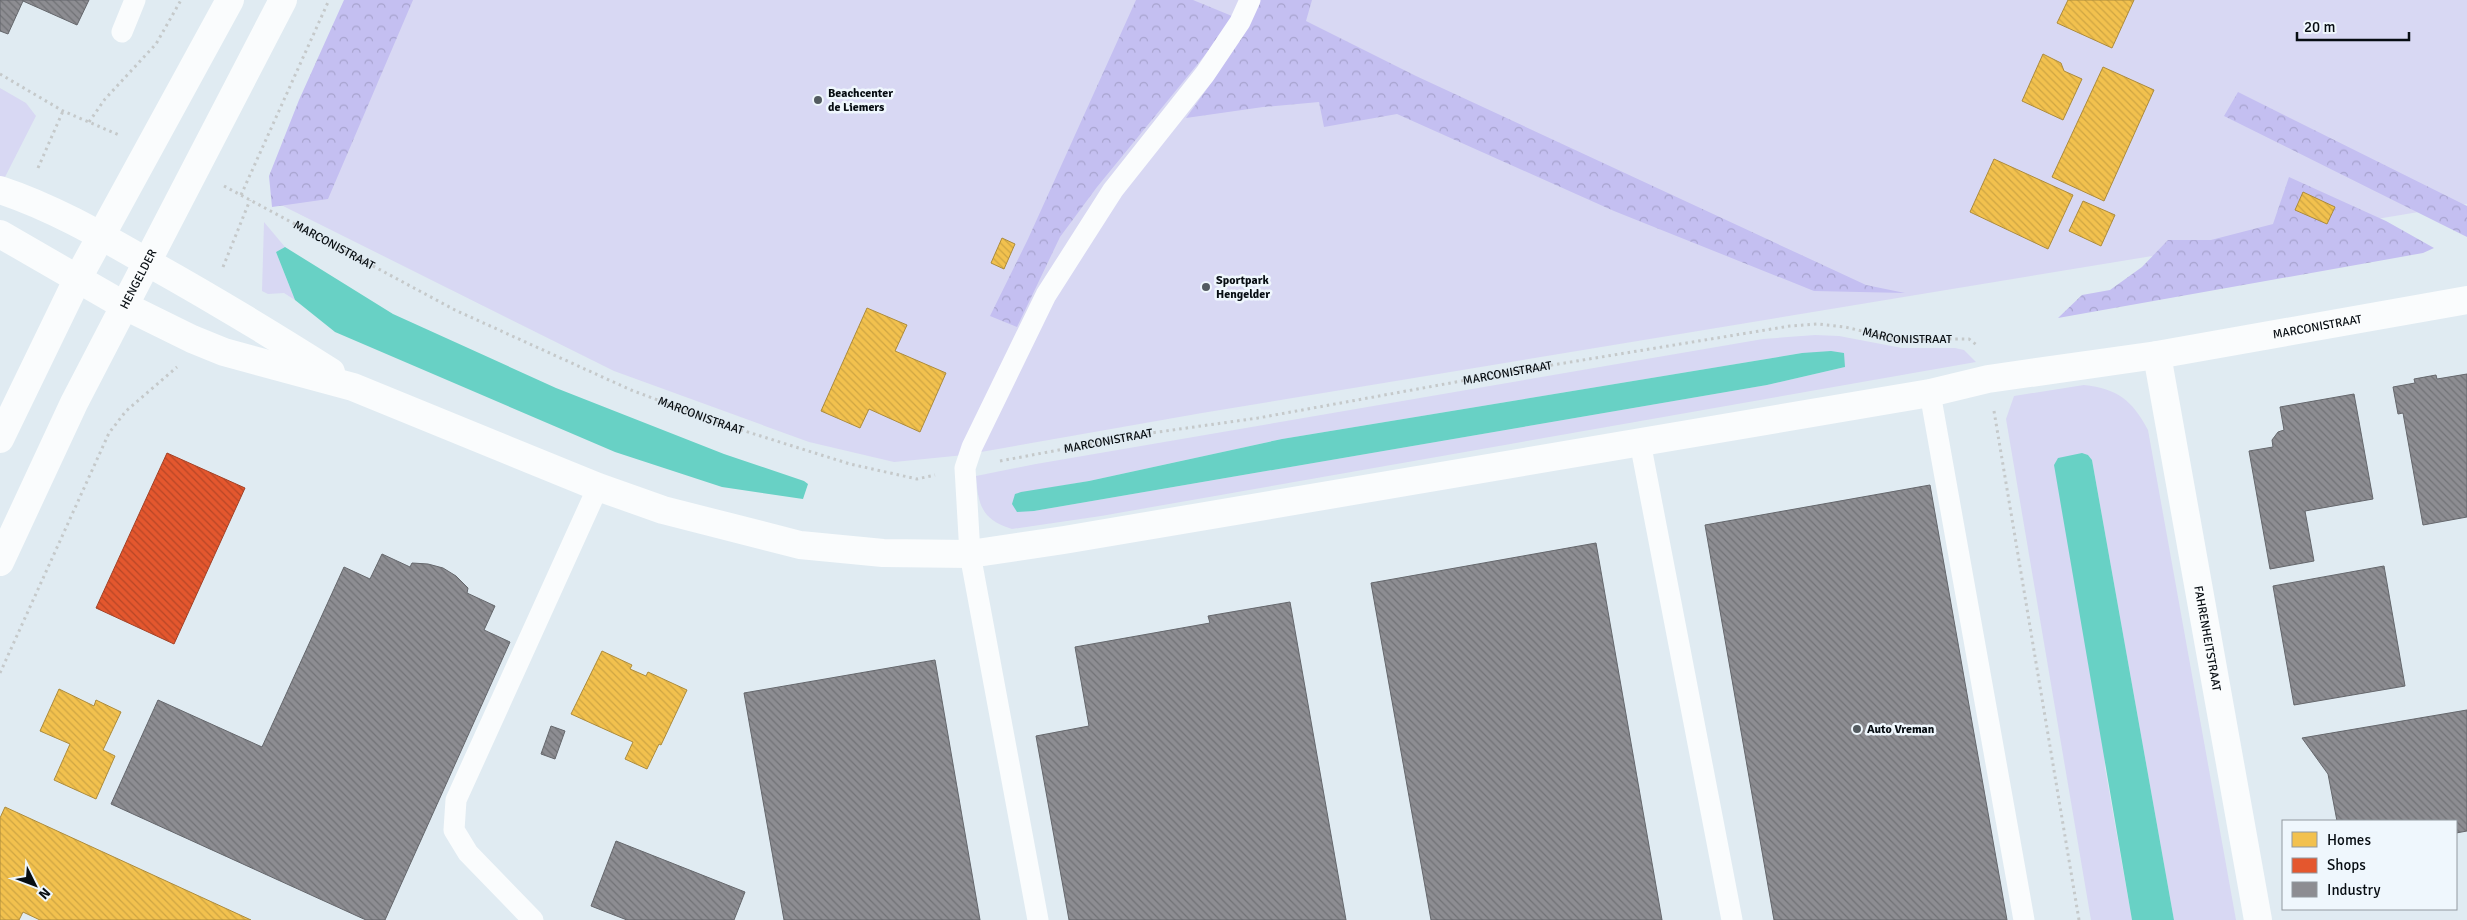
<svg xmlns="http://www.w3.org/2000/svg" width="2467" height="920" font-family="Signika,sans-serif">
<defs>
<pattern id="forest-crowns" width="20" height="18" patternUnits="userSpaceOnUse" patternTransform="scale(1.25)"><rect width="20" height="18" fill="#c4bff1"/><path d="M2 6a3 3 0 1 1 6 0M12 15a3 3 0 1 1 6 0" fill="none" stroke="#a7a3ce"/></pattern>
<pattern id="homes-back-hatch" width="6" height="6" patternUnits="userSpaceOnUse" patternTransform="scale(1.25)"><rect width="6" height="6" fill="#f2c14e"/><path d="M-1 5l2 2M0 0l6 6M5-1l2 2" fill="none" stroke="#cea543"/></pattern>
<pattern id="shops-back-hatch" width="6" height="6" patternUnits="userSpaceOnUse" patternTransform="scale(1.25)"><rect width="6" height="6" fill="#e4572e"/><path d="M-1 5l2 2M0 0l6 6M5-1l2 2" fill="none" stroke="#b74626"/></pattern>
<pattern id="industry-back-hatch" width="6" height="6" patternUnits="userSpaceOnUse" patternTransform="scale(1.25)"><rect width="6" height="6" fill="#8d8d92"/><path d="M-1 5l2 2M0 0l6 6M5-1l2 2" fill="none" stroke="#717276"/></pattern>
</defs>
<rect width="100%" height="100%" fill="#e0ebf2"/>
<path fill="#d8d8f3" fill-rule="evenodd" d="M353,0H2467V204L1202,413L964,455L894,462L809,442L614,371L275,202Z
M0,88L26,103L36,116L4,179L0,178Z
M264,222L285,247L276,252L295,300L284,293L268,294L262,291Z
M1815,335L1839,336L1902,348H1955L1964,350L1976,362L1101,516L1012,529C982,520 978,505 976,476L1036,464L1763,339ZM1802,353L1845,367L1767,385L1034,511L1015,494L1089,481L1282,439Z
M2084,385C2118,389 2132,400 2148,430L2236,920H2174L2092,460L2088,455L2105,768L2132,920H2091L2006,419L2014,396Z"/>
<path fill="url(#forest-crowns)" d="M344,0H413L328,199L272,207L269,176L299,100Z
M1136,0H1193L1232,16L1214,44L1097,187L1060,237L1017,327L990,316L1028,239Z
M1259,0H1312L1306,21L1416,76L1866,285L1905,293L1814,291L1614,211L1397,114L1324,127L1319,102L1263,107L1186,118C1213,81 1240,43 1259,0Z
M2238,92L2467,206V237L2224,116Z
M2289,177L2386,221L2434,248L2423,253L2058,318L2082,295L2110,290L2142,267L2168,240H2211L2273,224Z"/>
<path fill="#68d1c5" d="M285,247L393,314L556,388L724,454L804,481L808,484L803,499L722,487L615,452L335,332L295,300L276,252Z
M1831,351L1844,353L1845,367L1767,385L1034,511L1017,512L1012,504L1015,494L1021,492L1089,481L1282,439L1802,353Z
M2082,453L2088,455L2092,460L2174,920H2132L2054,465L2058,458Z"/>
<path fill="url(#homes-back-hatch)" stroke="#ac8b3c" d="M2068,0H2134L2112,48L2057,23Z
M2043,54L2061,63L2064,71L2082,79L2063,120L2022,101Z
M2103,67L2154,90L2104,201L2052,177Z
M1994,159L2073,195L2048,249L1970,212Z
M2303,192L2335,207L2327,224L2295,210Z
M2083,201L2115,215L2101,246L2069,231Z
M1002,238L1015,244L1004,269L991,263Z
M867,308L907,325L895,351L946,373L920,432L869,409L860,428L821,411Z
M602,651L632,665L630,669L646,676L648,672L687,690L661,745L659,744L647,769L625,759L633,742L571,714Z
M59,689L94,706L96,700L121,712L103,750L115,756L96,799L54,780L70,744L40,731Z
M5,807L251,920H40L23,912L19,920H0V818Z"/>
<path fill="url(#shops-back-hatch)" stroke="#a24126" d="M167,453L245,488L174,644L96,608Z"/>
<path fill="url(#industry-back-hatch)" stroke="#65676c" d="M0,0H89L77,25L23,1L8,34L0,31Z
M2467,374V517L2423,525L2403,413L2398,414L2393,387L2415,383L2414,379L2436,375L2437,379Z
M2354,394L2373,499L2305,511L2314,561L2270,569L2249,451L2273,447L2272,440L2278,432L2284,430L2280,407Z
M1930,485L2007,920H1774L1705,525Z
M1596,543L1662,920H1431L1371,583Z
M382,554L410,567L412,563L428,564L443,568L456,576L468,588L467,593L495,606L484,630L510,642L385,920H366L111,804L158,700L262,747L344,567L370,579Z
M2384,566L2405,686L2294,705L2273,586Z
M1290,602L1346,920H1069L1036,736L1089,726L1075,647L1210,623L1208,616Z
M935,660L980,920H784L744,693Z
M2467,710V831L2456,833V821H2337L2328,774L2302,738Z
M551,726L565,731L555,759L541,754Z
M616,841L745,892L734,920H627L591,906Z"/>
<g fill="none" stroke-linecap="round" stroke-linejoin="round">
<g stroke="#c5c9ca" stroke-width="3" stroke-dasharray="2.5 4" stroke-linecap="butt">
<path d="M0,74L63,111L119,135"/>
<path d="M89,122L105,99L156,44L181,0"/>
<path d="M38,168L63,111"/>
<path id="s1" d="M224,186L455,310L631,390L719,423L850,464L917,479L935,475"/>
<path d="M241,195L329,0"/>
<path d="M223,267L250,200"/>
<path d="M1994,411L2079,920"/>
<path id="s2" d="M1000,461L1144,434L1258,418L1522,370L1790,326L1818,324L1845,327L1895,339H1969L1978,346"/>
<path d="M0,673L109,433L126,411L177,367"/>
</g>
<path stroke="#fafcfd" stroke-width="21" d="M122,32L135,0
M1930,393L2024,920
M1640,442L1732,920
M533,920L468,853L454,830L456,800L598,487
M1038,920L970,554L965,468L972,447L1046,295L1113,190L1205,74L1240,22L1250,0"/>
<g stroke="#fafcfd" stroke-width="28">
<path d="M0,190C52,207 100,235 147,262C210,297 271,334 331,372"/>
<path id="s3" d="M0,234L125,306L192,339L224,352L353,387L598,487L663,510L800,545L883,553L970,554L1064,540L1930,393L1988,379L2157,355L2467,300"/>
<path id="s4" d="M2157,355L2258,920"/>
</g>
<g stroke="#fafcfd" stroke-width="28">
<path d="M0,439L78,278L230,0"/>
<path id="s5" d="M0,562L74,403L283,0"/>
</g>
</g>
<g fill="#535b60" stroke="#eff7fd" stroke-width="2">
<circle cx="818" cy="100" r="5"/>
<circle cx="1206" cy="287" r="5"/>
<circle cx="1857" cy="729" r="5"/>
</g>
<g text-anchor="middle" dominant-baseline="central" stroke-width="5" stroke-linejoin="round" paint-order="stroke">
<g font-size="12" font-weight="bold" fill="#070d12" stroke="#eff7fd" text-anchor="start">
<text x="828" y="93">Beachcenter<tspan x="828" dy="14">de Liemers</tspan></text>
<text x="1216" y="280">Sportpark<tspan x="1216" dy="14">Hengelder</tspan></text>
<text x="1867" y="729">Auto Vreman</text>
</g>
<g font-size="12" fill="#070d12" stroke="#eff7fd">
<text stroke="none"><textPath href="#s1" startOffset="125">MARCONISTRAAT</textPath></text>
<text stroke="none"><textPath href="#s5" startOffset="315">HENGELDER</textPath></text>
<text stroke="none"><textPath href="#s3" startOffset="2399">MARCONISTRAAT</textPath></text>
<text stroke="none"><textPath href="#s2" startOffset="920">MARCONISTRAAT</textPath></text>
<text stroke="none"><textPath href="#s2" startOffset="515">MARCONISTRAAT</textPath></text>
<text stroke="none"><textPath href="#s1" startOffset="530">MARCONISTRAAT</textPath></text>
<text stroke="none"><textPath href="#s2" startOffset="110">MARCONISTRAAT</textPath></text>
<text stroke="none"><textPath href="#s4" startOffset="288">FAHRENHEITSTRAAT</textPath></text>
</g>
</g>
<rect x="2282" y="820" width="175" height="90" fill="#eff7fd" stroke="#92999f"/>
<rect x="2292" y="832" width="25" height="15" fill="#f2c14e" stroke="#92999f"/>
<text x="2327" y="845" font-size="15" fill="#070d12">Homes</text>
<rect x="2292" y="858" width="25" height="15" fill="#e4572e" stroke="#92999f"/>
<text x="2327" y="870" font-size="15" fill="#070d12">Shops</text>
<rect x="2292" y="882" width="25" height="15" fill="#8d8d92" stroke="#92999f"/>
<text x="2327" y="895" font-size="15" fill="#070d12">Industry</text>
<g transform="translate(35 885) rotate(132)" stroke="#eff7fd" stroke-width="4" paint-order="stroke">
<path d="M0-4L9 19L0 12L-9 19Z" fill="#070d12"/>
<text y="-8" font-size="14" font-weight="bold" text-anchor="middle" fill="#070d12">N</text>
</g>
<path d="M2297 32v8h112v-8" fill="none" stroke="#070d12" stroke-width="2.5"/>
<text x="2304" y="32" font-size="15" fill="#070d12" stroke="#eff7fd" stroke-width="4" paint-order="stroke">20 m</text>
</svg>
